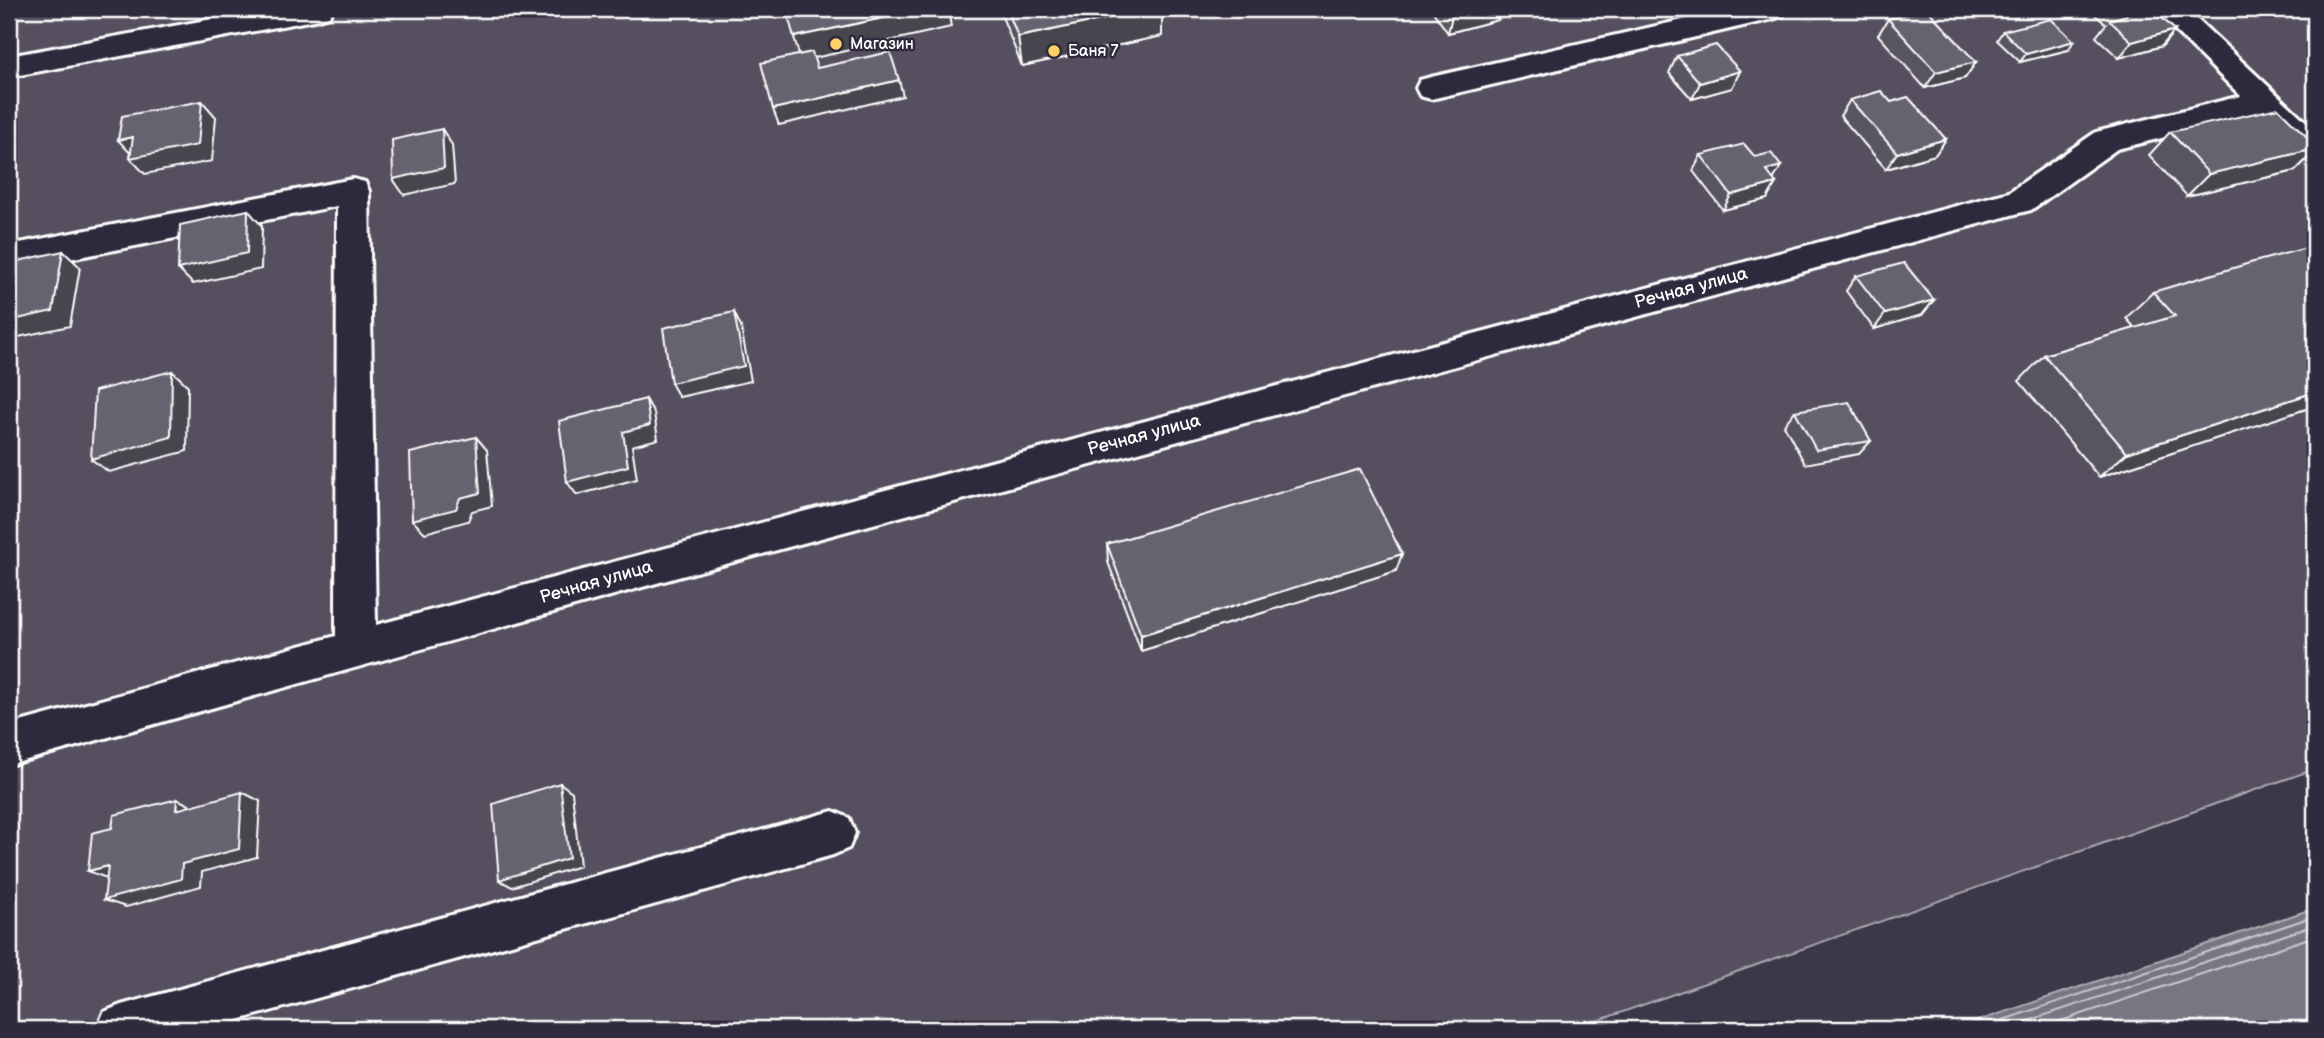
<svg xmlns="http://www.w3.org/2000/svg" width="2324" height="1038" font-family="'Balsamiq Sans',sans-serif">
<rect width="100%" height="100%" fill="#3c3749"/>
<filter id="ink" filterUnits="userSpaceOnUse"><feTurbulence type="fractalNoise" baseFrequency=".0143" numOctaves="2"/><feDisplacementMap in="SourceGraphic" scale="14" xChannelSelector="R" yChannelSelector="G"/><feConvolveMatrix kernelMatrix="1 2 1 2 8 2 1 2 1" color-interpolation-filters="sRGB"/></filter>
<g filter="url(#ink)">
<path fill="#555060" stroke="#aaa8b0" stroke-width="2" d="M9,9H2315V769L1574,1029H9Z"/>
<path fill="#797682" stroke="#afadb4" stroke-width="2" d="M2315,908V1029H1954Z"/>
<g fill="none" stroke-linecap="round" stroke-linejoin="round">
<path stroke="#c9c8cd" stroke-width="2" d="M1976,1029L2315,916
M2004,1029L2315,925
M2037,1029L2315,936"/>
<g stroke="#fff" stroke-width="6">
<path id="street" d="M267,9H334L329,16L319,19L9,77V56Z
M1731,9H1788L1783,16L1773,19L1431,99L1420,96L1416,88L1420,80L1431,77Z
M2153,9H2186L2315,130V159L2304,156L2259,114L2117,149L2031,210L2019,213L678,577L9,765V725L336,636L337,206L9,271V245L353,179L365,182L369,191L376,625L2009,192L2096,132L2241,96Z
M833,811L849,818L855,833L849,848L833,855L205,1029H97L104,1012L121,1005Z"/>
</g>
<use href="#street" fill="#2f2a3d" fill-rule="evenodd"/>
</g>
<path fill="#585460" stroke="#fff" stroke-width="2" d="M999,9H1162V36L1022,66Z
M1431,9H1502L1498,20L1448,33Z
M2098,9H2152L2175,30L2162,46L2119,58L2096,37L2106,24L2094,14Z
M1888,19L1976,62L1965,78L1925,88L1878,35Z
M2003,31L2068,50L2020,62L1997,40Z
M1677,56L1740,71L1732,88L1692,99L1669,73Z
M1850,100L1946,139L1935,155L1886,169L1840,116Z
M2170,132L2315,145V151L2295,171L2187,196L2149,155Z
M1701,155L1773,180L1767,199L1723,210L1693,171Z
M1856,276L1934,300L1922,315L1874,329L1846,291Z
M2153,292L2315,406L2099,477L2019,381L2044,355L2135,328L2126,318Z
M1795,411L1871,441L1859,454L1805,464L1784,425Z
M1107,544L1396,571L1141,651L1108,562Z"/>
<path fill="#47454e" stroke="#fff" stroke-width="2" d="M925,9H948L951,27L801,61L794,37Z
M1153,9H1162V36L1022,66L1018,37Z
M1482,9H1502L1498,20L1448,33L1452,16Z
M2175,30L2162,46L2119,58L2132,42Z
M2074,41L2068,50L2020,62L2026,54Z
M1976,62L1965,78L1925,88L1936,72Z
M1740,71L1732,88L1692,99L1700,83Z
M899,80L903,96L779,125L773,109Z
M202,101L216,117L212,161L145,174L130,158Z
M442,129L452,145L455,184L404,195L393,179Z
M133,137V156L118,140Z
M1946,139L1935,155L1886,169L1897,153Z
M2315,149V151L2295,171L2187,196L2209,174Z
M1781,166L1772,182L1766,170Z
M1776,183L1767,199L1723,210L1731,195Z
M248,210L262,226L261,269L193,284L178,269Z
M63,251L80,267L70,326L9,339V321Z
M1934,300L1922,315L1874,329L1885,314Z
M734,312L741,327L751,381L679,397L671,383Z
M172,371L188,386L187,451L109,472L91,459Z
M2315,392V406L2099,477L2127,453Z
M646,399L654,413L658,439L632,446L637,479L577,495L567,482L623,432Z
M476,437L487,450L492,506L472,511L468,521L425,533L412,520Z
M1402,554L1396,571L1141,651V635Z
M9,590L11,591L9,608Z
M560,783L572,792L580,866L512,887L499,880Z
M242,792L260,801L257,857L202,872L201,886L126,907L104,900L182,864Z
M177,799L196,808L176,810Z
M108,866L109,879L88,871Z"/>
<path fill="#666270" stroke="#fff" stroke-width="2" d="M786,9H925L794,37Z
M1007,9H1153L1018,37Z
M1447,9H1482L1452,16Z
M1927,9L1976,62L1936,72L1888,19Z
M2120,9H2152L2175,30L2132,42L2109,20L2127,15Z
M2051,19L2074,41L2026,54L2003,31Z
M1716,45L1740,71L1700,83L1677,56Z
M812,52L817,68L890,52L899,80L773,109L761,63Z
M1881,91L1891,102L1908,97L1946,139L1897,153L1850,100Z
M202,101L198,145L130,158L133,137L118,140L122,116Z
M2278,108L2315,145V149L2209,174L2170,132Z
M442,129L444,168L393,179L392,140Z
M1744,144L1755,157L1771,153L1781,166L1766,170L1776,183L1731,195L1701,155Z
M248,210L247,253L178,269L180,225Z
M2306,248L2315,257V392L2127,453L2044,355L2175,316L2153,292L2250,263Z
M63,251L53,311L9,321V263Z
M1904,263L1934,300L1885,314L1856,276Z
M734,312L744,366L671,383L663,328Z
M172,371L171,437L91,459L95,391Z
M646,399L650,425L623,432L628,466L567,482L559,421Z
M1849,402L1871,441L1816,450L1795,411Z
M476,437L480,493L460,498L456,509L412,520L410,453Z
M1360,469L1402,554L1141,635L1107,544Z
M560,783L569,858L499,880L493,804Z
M242,792L239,849L182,864L181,879L104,900L108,866L88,871L92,833L112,828L114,815L177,799L176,810Z"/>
</g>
<g fill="#ffd166" stroke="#2f2a3d" stroke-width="2.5">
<circle cx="836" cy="44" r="7"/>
<circle cx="1054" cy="51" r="7"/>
</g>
<g text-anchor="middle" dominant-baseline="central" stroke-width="5" stroke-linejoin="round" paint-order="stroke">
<g font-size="16" fill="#fff" stroke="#2f2a3d" text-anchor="start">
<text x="850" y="44">Магазин</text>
<text x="1068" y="51">Баня 7</text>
</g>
<g font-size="18" fill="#fff" stroke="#2f2a3d">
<text transform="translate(1691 288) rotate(-15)">Речная улица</text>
<text transform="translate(1144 435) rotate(-15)">Речная улица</text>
<text transform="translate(596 582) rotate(-16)">Речная улица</text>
</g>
</g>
<rect width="2324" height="1038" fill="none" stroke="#2f2a3d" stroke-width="35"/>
<rect x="18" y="18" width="2289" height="1003" fill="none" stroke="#fff" stroke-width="2.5" filter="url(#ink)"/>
</svg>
